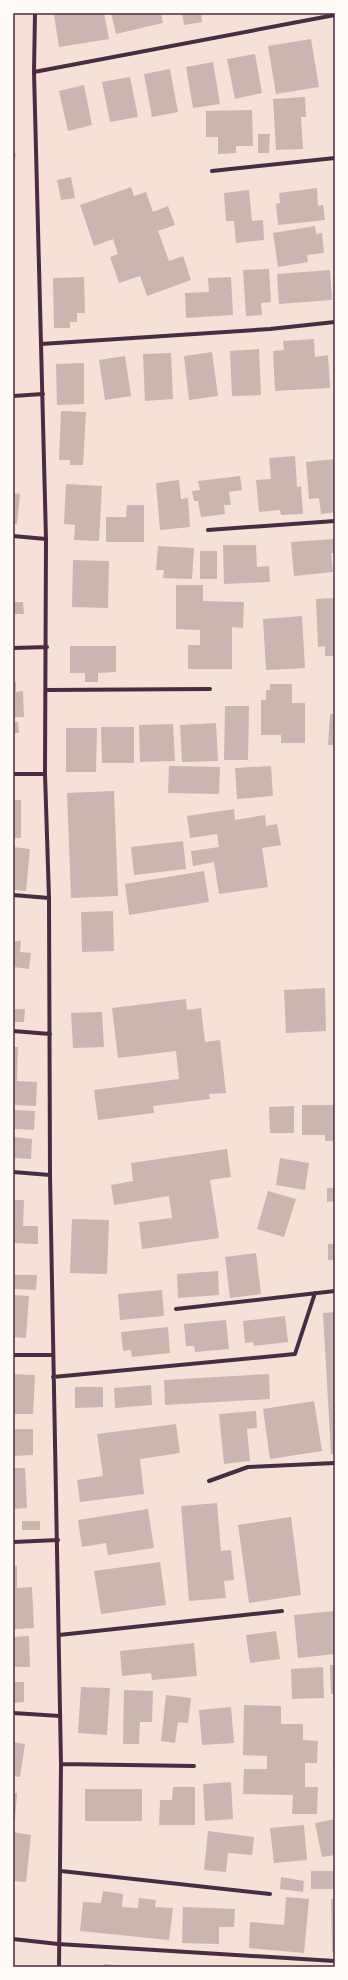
<svg xmlns="http://www.w3.org/2000/svg" width="348" height="1980" font-family="'Source Sans 3',sans-serif">
<rect width="100%" height="100%" fill="#f7e1d7"/>
<path fill="#ccb4b1" d="M64,13H104L109,39L59,47L54,15Z
M111,13H161L163,23L116,34Z
M182,13H201L202,22L184,25Z
M311,39L319,87L276,94L268,46Z
M255,54L262,93L235,99L227,59Z
M213,62L220,104L193,108L186,67Z
M170,69L178,112L152,117L144,74Z
M130,77L138,117L110,122L102,82Z
M84,85L92,125L68,131L59,91Z
M305,97L306,117H301L303,149L276,150L273,99Z
M252,110L253,146H236V153L218,154V137H206V111Z
M258,134H270L269,153H258Z
M13,153H16L14,167L13,166Z
M71,177L75,198L61,200L57,180Z
M131,187L134,196L146,192L153,212L168,206L175,225L158,231L169,261L183,256L191,280L147,296L140,276L119,283L110,257L118,254L113,239L94,246L80,205Z
M317,188L318,206L323,205L325,220L278,225L276,204L280,203L279,193Z
M249,190L252,221L263,220L264,240L236,243L234,221H226L224,193Z
M315,226L316,234L322,233L324,253L307,255L308,262L278,267L273,233Z
M269,269L271,302L261,303L262,315L246,316L243,270Z
M330,270L332,300L279,304L277,274Z
M84,277L85,313H77V322H70V328H54L53,278Z
M231,277L233,315L186,318L185,293L209,292L208,278Z
M314,339L315,357L328,355L330,388L275,391L273,351L284,350L283,341Z
M259,349L261,395L232,396L230,351Z
M212,352L218,396L189,400L184,356Z
M171,353L173,399L145,401L143,354Z
M125,356L131,396L105,400L99,360Z
M84,363V404L57,405L56,364Z
M61,411L86,412L83,465H70V460H59Z
M295,456L297,487L301,486L303,514L281,515L280,510L259,512L256,480L271,479L269,458Z
M335,459V512L321,514L319,498L309,499L306,462Z
M240,476L242,490L229,492L231,505H224L225,514L201,517L198,501H194L192,491L200,490L198,481Z
M179,480L181,499L188,498L190,527L160,530L156,483Z
M66,484L102,486L99,541L74,540L75,525L64,524Z
M13,493L20,494L17,524H13Z
M127,505H144V542H106V517H126Z
M334,539L335,553H331L333,572L294,576L291,542Z
M223,545H256L257,567L269,566L270,582L224,584Z
M158,546L194,548L192,579L163,578L164,570H156Z
M200,551H217V579H200Z
M73,560L109,561L108,608L72,607Z
M176,585H203V601L244,602L243,628L232,627V669H188V645H200V630L176,629Z
M335,598V656H325V646L318,647L316,599Z
M13,602H23L24,614H13Z
M302,616L305,668L266,670L263,619Z
M70,646H116V672L98,673V682H85V673H70Z
M13,682H16V692L23,691L24,717H13Z
M270,684H292V703H305V743H281V735H261V700H266V690H270Z
M225,706H249L248,760H224Z
M330,714H335V745H328Z
M13,722H18L19,733H13Z
M216,723L218,761L182,762L180,725Z
M173,724L175,761L140,762L139,725Z
M101,727H134V763H102Z
M66,728H97L96,772H66Z
M169,766L220,767L219,794L168,793Z
M271,766L273,796L237,799L235,768Z
M114,791L118,896L71,898L67,793Z
M13,800H21V838H13Z
M234,809L235,820L265,815L266,826L277,824L281,845L262,848L268,887L219,894L214,862L193,866L191,851L219,847L217,834L190,838L187,816Z
M183,841L186,869L134,875L131,847Z
M13,847L30,849L26,891L13,890Z
M204,871L209,902L129,915L125,884Z
M113,911L114,951L82,952L81,912Z
M13,941H21L20,952L31,953L29,969L13,967Z
M325,988L326,1031L286,1033L284,990Z
M186,999L187,1010L201,1008L205,1042L220,1040L226,1093L209,1094L210,1099L153,1106L154,1113L98,1120L94,1090L179,1079L176,1051L118,1058L112,1008Z
M13,1009H25L24,1022H13Z
M102,1012L104,1047L73,1048L71,1013Z
M13,1047H18L17,1081L37,1082L36,1106L15,1105Z
M302,1105H335V1141H325V1135H302Z
M294,1106V1133H270L269,1107Z
M13,1110L35,1111L34,1130L13,1129Z
M13,1137L32,1139L31,1159L13,1158Z
M227,1149L231,1177L210,1180L219,1238L142,1249L139,1222L172,1218L169,1196L114,1205L111,1185L133,1181L131,1163Z
M280,1158L309,1163L305,1190L276,1185Z
M327,1188H335V1201L327,1202Z
M268,1191L296,1199L284,1237L257,1229Z
M13,1200H24L23,1226H38V1244L13,1243Z
M72,1219L109,1220L107,1274L70,1273Z
M328,1244H335V1260H328Z
M256,1253L261,1294L230,1298L225,1257Z
M218,1271L219,1295L178,1298L177,1274Z
M14,1275H37L36,1290L14,1289Z
M162,1290L164,1316L120,1320L118,1294Z
M13,1295L29,1296L26,1338L13,1337Z
M335,1312V1454H331L323,1313Z
M285,1316L288,1342L254,1346L253,1342L245,1343L243,1321Z
M226,1320L229,1349L195,1352L194,1346H186L184,1324Z
M168,1327L170,1353L132,1357L131,1350L123,1351L121,1332Z
M13,1374L35,1375L33,1414H13Z
M269,1374L270,1399L165,1405L164,1380Z
M151,1385L152,1405L115,1408L114,1388Z
M75,1387H103V1407L75,1408Z
M314,1401L322,1451L270,1459L263,1409Z
M256,1411L257,1428L247,1429L250,1461L224,1464L219,1414Z
M176,1424L180,1453L140,1459L144,1494L80,1502L77,1480L103,1476L97,1434Z
M13,1429H33V1455L13,1456Z
M13,1468H25L27,1508L13,1509Z
M217,1503L221,1551L231,1550L234,1580L224,1581L226,1598L189,1601L181,1506Z
M148,1509L154,1548L108,1555L106,1543L82,1547L78,1520Z
M291,1517L301,1595L249,1603L238,1525Z
M22,1521H40V1530H22Z
M160,1562L166,1605L101,1614L94,1571Z
M13,1566H17V1588L32,1587L34,1628L13,1629Z
M335,1611V1654L298,1658L294,1615Z
M276,1631L280,1659L250,1663L246,1635Z
M29,1636L30,1667H13V1637Z
M194,1643L197,1676L152,1680L151,1673L122,1676L120,1651Z
M330,1665H335V1694H331Z
M323,1667L324,1698L292,1699L291,1669Z
M13,1682H24V1702L13,1703Z
M81,1687L110,1688L107,1735L78,1733Z
M124,1690L153,1691L152,1722H140L139,1744H123Z
M166,1695L191,1698L188,1723L178,1722L175,1743L161,1741Z
M244,1705L281,1706V1724H303V1740L318,1741L317,1763H305V1787H318L317,1814H292L293,1795L243,1794L244,1769H267V1756L243,1755Z
M231,1707L234,1743L202,1745L199,1710Z
M13,1742L25,1744L20,1777L13,1776Z
M334,1751H335V1771L333,1770Z
M231,1782L233,1819L205,1821L203,1784Z
M173,1787H195V1825H159L160,1800H172Z
M85,1789H142V1821H85Z
M13,1793H17L15,1820L13,1819Z
M335,1819V1855L322,1857L315,1823Z
M304,1825L307,1860L274,1863L270,1828Z
M208,1831L254,1837L252,1855L228,1853L226,1872L204,1870Z
M13,1832L31,1835L26,1882L14,1881V1885Z
M311,1871H335V1889H311Z
M281,1877L304,1881L303,1892L280,1889Z
M103,1891L123,1894L122,1907L138,1908L139,1898L156,1900L155,1907L173,1908L169,1940L80,1931L83,1902L101,1903Z
M286,1897L309,1899L304,1953L249,1948L250,1922L284,1925Z
M331,1899H335V1952H332Z
M183,1907L235,1909L234,1927H219V1944L182,1943Z
M104,1964L126,1966V1967H104Z"/>
<g fill="none" stroke-linecap="round" stroke-linejoin="round">
<path stroke="#4a2c40" stroke-width="4" d="M34,72L35,13
M212,171L335,158
M41,344L270,329L335,322
M13,396L43,394
M208,530L335,521
M13,536L46,539
M13,648L47,647
M46,690L210,689
M13,774H45
M13,895L49,898
M13,1031L50,1034
M13,1172L50,1175
M176,1309L335,1291
M13,1355H52
M53,1377L295,1354L315,1293
M209,1481L248,1467L335,1463
M13,1542L58,1540
M59,1635L282,1611
M13,1713L60,1716
M61,1764L194,1766
M61,1871L270,1894
M13,1939L58,1944L335,1961
M59,1967L61,1764L50,1175L49,898L45,774L46,539L34,72L335,15"/>
</g>
<rect width="348" height="1980" fill="none" stroke="#fffaf5" stroke-width="28"/>
<rect x="14" y="14" width="320" height="1952" fill="none" stroke="#4a2c40" stroke-width="1.5"/>
</svg>
